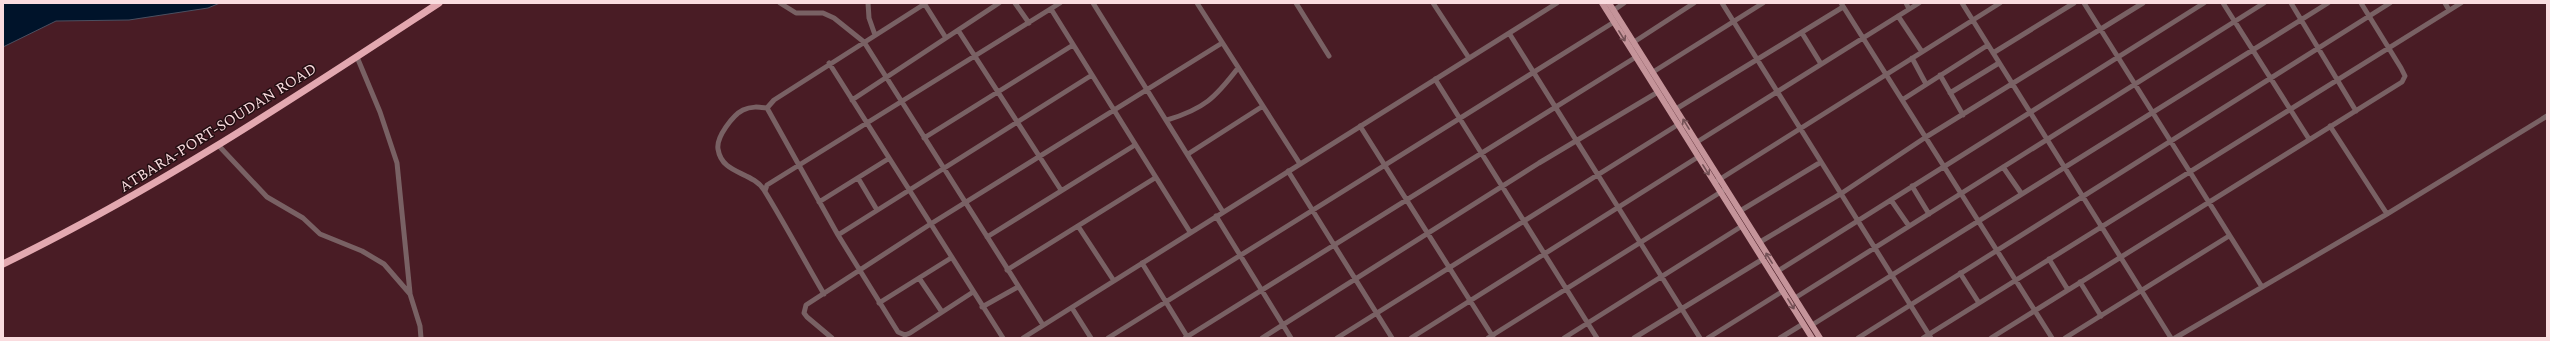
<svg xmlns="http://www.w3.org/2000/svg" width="2550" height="341" font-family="Spectral,serif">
<rect width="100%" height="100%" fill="#491c25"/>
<path fill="#00132a" stroke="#4b4f60" d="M3,3H220L208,8L129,20L56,21L3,47Z"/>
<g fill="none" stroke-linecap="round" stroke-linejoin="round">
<path stroke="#796164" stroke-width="5" d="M780,3L796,13H823L834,18L864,42L1043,325
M868,3L869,18L875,35
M924,3L946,38
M1015,3L1029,23
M1093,3L1223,212
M1197,3L1300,164
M1296,3L1329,56
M1433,3L1469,58
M1722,3L1931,338
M1841,3L2052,338
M1906,3L1909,9
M1962,3L2171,338
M2084,3L2262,287
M2223,3L2309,139
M2291,3L2356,111
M2445,3L2449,10
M1051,9L1190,232
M1614,10L1624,3
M1898,16L1922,52
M958,30L1061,190
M1509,33L1700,338
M1802,33L1821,64
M1634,42L1694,3
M1993,53L2074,3
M357,57L380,112L397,163L410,293
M1912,58L1926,84
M829,63L1003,338
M1653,72L1763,3
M1940,75L1963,115
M1435,79L1597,338
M1950,93L1999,63
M852,100L999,3
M1902,100L1988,45
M767,108L838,235L898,332L905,335L910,333L973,292
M767,108C759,107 751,106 743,110C733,115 716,137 718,149C722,175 752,171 764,190C785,224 804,260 824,294
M767,108L774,100L926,3
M1676,109L1843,7
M1167,120C1204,109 1215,98 1238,68
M1360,126L1493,337
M2330,126L2387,214
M924,138L1073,45
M1697,142L1919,3
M219,146L267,197L303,218L320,234L362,251L384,264L410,294L420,326L421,338
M1188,154L1263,106
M2003,167L2021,193
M1288,171L1392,338
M858,178L877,210
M1717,181L2000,3
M1912,186L1929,214
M765,191L767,185L1060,3
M1891,200L1909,226
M819,202L888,159
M1740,211L1821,162
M1216,216L1291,338
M1078,226L1114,281
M838,235L1092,75
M987,237L1135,145
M1760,242L1842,193L1926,137L2143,3
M2049,259L2068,290
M1142,263L1188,338
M1007,270L1155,178
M1778,271L2204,3
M1960,273L1979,303
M919,278L942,312
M2080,282L2101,316
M1795,298L2264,3
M879,303L951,258
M982,307L1018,287
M1072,308L1091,338
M1812,325L2328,3
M832,338L807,317L804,313L806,305L929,225L1222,43
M1023,338L1557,3
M1108,338L1614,22
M1185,338L1636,57
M1262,338L1539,163L1658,92
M1337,338L1679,124
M1411,338L1698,157
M1488,338L1724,190
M1564,338L1742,226
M1634,338L1763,259
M1708,338L1783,291
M1780,338L1803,324
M1858,338L2390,3
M1923,338L2461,3
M1991,338L2402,82L2405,76L2401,68L2361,3
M2065,338L2229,236
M2175,338L2387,214L2547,116"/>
<path stroke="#c5949a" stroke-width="6" d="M1602,3L1812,338
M1609,3L1820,338"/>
<path stroke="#e3a8b0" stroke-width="7" d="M3,264C156,190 297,96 439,3"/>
</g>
<defs><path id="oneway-shaft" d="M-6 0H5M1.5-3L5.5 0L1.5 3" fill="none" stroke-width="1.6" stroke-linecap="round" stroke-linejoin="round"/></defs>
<g stroke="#745156">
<use href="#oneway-shaft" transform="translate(1622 36) rotate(58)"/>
<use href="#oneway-shaft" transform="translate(1686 124) rotate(-122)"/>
<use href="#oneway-shaft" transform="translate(1706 170) rotate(58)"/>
<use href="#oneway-shaft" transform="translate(1769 258) rotate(-122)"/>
<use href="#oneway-shaft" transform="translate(1791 304) rotate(58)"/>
</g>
<g text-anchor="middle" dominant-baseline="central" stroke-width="3" stroke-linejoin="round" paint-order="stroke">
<g font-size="15" fill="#fadcdf" stroke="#230e12">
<text transform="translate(218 128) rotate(-32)">ATBARA-PORT-SOUDAN ROAD</text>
</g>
</g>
<rect width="2550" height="341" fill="none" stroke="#fadcdf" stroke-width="8"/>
</svg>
